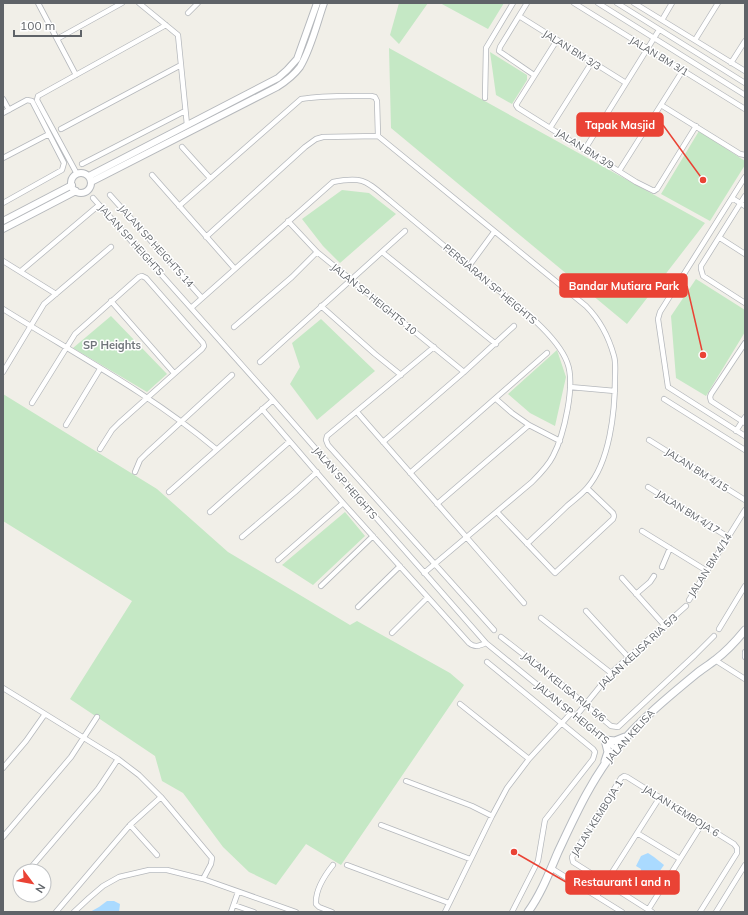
<svg xmlns="http://www.w3.org/2000/svg" width="748" height="915" font-family="Mulish,sans-serif">
<rect width="100%" height="100%" fill="#f1efe8"/>
<path fill="#c5e8c5" d="M399,3H428L399,44L390,35Z
M440,3H504L488,29Z
M389,48L705,223L627,324L391,128Z
M490,52L527,75V80L512,104L496,95Z
M699,131L745,161V165L710,221L661,194Z
M342,190L369,193L396,214L340,263L323,246L302,219Z
M696,279L745,310V332L706,396L676,378L671,316Z
M111,316L167,374L147,392L73,348Z
M321,319L375,371L317,420L290,384L300,367L292,343Z
M557,350L566,377L555,426L530,413L508,394Z
M3,394L157,489L228,552L350,625L357,621L450,673L464,685L341,865L306,844L276,885L249,872L223,847L183,793L162,781L155,756L70,699L132,601L3,521Z
M345,512L365,536L313,585L282,565Z"/>
<path fill="#aadaff" d="M648,853L654,857L664,865L647,889L641,894C633,885 640,878 641,869L636,866L641,856Z
M107,901H114L120,904L119,912H90L99,907Z"/>
<g fill="none" stroke-linecap="round" stroke-linejoin="round">
<g stroke="#b5b8bc" stroke-width="6">
<path id="minor" d="M38,3L76,75
M139,3L178,35L187,125
M527,3L500,47L499,51L534,75
M574,3L745,109
M598,3L745,95
M617,3L745,83
M634,3L745,71
M188,13L198,3
M519,16L626,83
M662,20L672,3
M57,39L122,3
M557,40L516,105L518,108L636,182L654,191L657,189L696,126
M695,40L718,3
M731,63L745,41
M485,98L486,48L513,3
M3,99L9,110
M661,105L732,149L740,154L745,155
M3,113L27,100L32,101L64,163L62,170L3,203
M550,128L592,62
M61,129L181,65
M182,147L210,178
M585,149L659,30
M3,158L49,134
M82,164L185,111
M619,171L683,70
M77,174L37,100L38,96L166,25
M152,175L235,269
M745,177L660,312L658,319L668,387L745,436
M110,195L202,298
M745,196L701,266V269L703,276L745,303
M93,198L273,400L486,643L616,749
M732,198L745,206
M179,206L301,99C324,95 348,96 371,96L375,97L377,101L378,136
M288,221L317,252L464,372
M206,237L305,147L316,139L323,137L378,136L586,306C600,320 609,338 614,356C616,363 615,371 615,378C615,411 610,462 587,488C581,495 574,500 567,506C554,519 540,531 527,544
M720,238L745,254
M382,252L496,344
M3,261L56,294
M469,266L494,232
M21,271L99,205
M111,301L174,373
M321,306L375,354L401,375
M191,308L333,182C363,176 366,181 388,199C418,224 449,250 479,275C505,296 555,331 567,362C576,384 564,435 553,456C548,466 540,474 532,482L424,573
M3,309C75,354 151,394 216,449
M234,327L292,277L317,252
M745,343L711,394L710,397L711,401L745,423
M434,347L327,436L326,440L328,445L494,630
M260,362L405,231
M3,372L44,304L111,247
M570,387L615,391
M496,399L512,413L529,425L560,441
M664,399L745,450
M32,403L75,334L139,277L142,276L146,278L203,343L204,346L202,349L119,423L112,430L100,449
M262,409L343,503L469,643C475,648 479,646 486,643
M357,412L524,603
M66,425L100,369
M736,431L745,417
M649,440L745,500
M383,442L464,372L514,326
M135,472L140,460L147,453L232,375
M410,473L547,353
M648,487L728,537
M169,492L273,400
M437,504L529,425
M210,512L289,442
M497,512L555,573L613,519L614,516L613,513L587,488
M642,531L707,571
M242,537L295,492L317,472
M278,560L343,503
M662,567L670,548
M622,578L665,626
M321,586L373,536
M636,594L650,582L654,576
M689,600L745,510
M358,607L400,566
M586,611L629,658
M541,618L611,673
M719,629L745,586
M392,633L427,598
M501,637L555,679L611,726L618,727L695,655L714,636
M745,652V657
M715,660L745,679
M487,662L593,749L595,752L593,759L545,820L538,861L512,912
M3,688L118,759L139,775L161,797L212,858L211,864L203,879
M460,704L529,759
M576,716L611,673L686,606
M3,768L26,741L45,714
M406,781L472,806L492,816
M130,825L157,855
M381,825L470,859
M637,833L680,859
M3,837L71,757L97,717
M347,865L449,903
M551,868L622,912
M28,871L98,789L118,759
M16,885L20,881
M597,896L660,797
M234,905L254,912
M648,910L702,824
M56,912L130,825L161,797
M74,912L89,898L103,886L119,877L149,870H167L203,879L296,912
M231,912L238,892
M332,912L319,907L316,904C315,890 325,875 333,865
M445,912L492,816L507,788L529,759L572,712
M652,912L573,862L572,857L621,778L624,776L627,777L734,844L737,848V853L700,912
M716,912L745,865"/>
</g>
<g stroke="#b5b8bc" stroke-width="8">
<path id="tertiary" d="M71 183a10 10 0 1 1 20 0a10 10 0 1 1-20 0Z
M89,176L278,78L287,70L297,59L317,3
M91,182L277,87C285,82 294,75 300,67C311,49 317,23 324,3
M3,221L72,185
M3,229L76,191"/>
</g>
<g stroke="#b6babf" stroke-width="9">
<path id="secondary" d="M605,761L608,752L605,740L615,741L625,737
M528,912C541,894 549,873 558,852C575,816 591,780 616,749C639,721 668,697 696,674C702,669 709,665 715,660C727,651 736,641 745,630"/>
</g>
<use href="#minor" stroke="#fff" stroke-width="4.5"/>
<use href="#tertiary" stroke="#fff" stroke-width="6"/>
<use href="#secondary" stroke="#fff" stroke-width="7"/>
</g>
<g text-anchor="middle" dominant-baseline="central" stroke-width="3" stroke-linejoin="round" paint-order="stroke">
<g font-size="10" fill="#5f6368" stroke="#fff">
<text transform="translate(572 50) rotate(32)">JALAN BM 3/3</text>
<text transform="translate(659 56) rotate(31)">JALAN BM 3/1</text>
<text transform="translate(585 149) rotate(32)">JALAN BM 3/9</text>
<text transform="translate(131 240) rotate(48)">JALAN SP HEIGHTS</text>
<text transform="translate(156 246) rotate(48)">JALAN SP HEIGHTS 14</text>
<text transform="translate(490 284) rotate(40)">PERSIARAN SP HEIGHTS</text>
<text transform="translate(374 299) rotate(39)">JALAN SP HEIGHTS 10</text>
<text transform="translate(697 470) rotate(32)">JALAN BM 4/15</text>
<text transform="translate(345 483) rotate(49)">JALAN SP HEIGHTS</text>
<text transform="translate(688 512) rotate(32)">JALAN BM 4/17</text>
<text transform="translate(710 565) rotate(-58)">JALAN BM 4/14</text>
<text transform="translate(638 651) rotate(-43)">JALAN KELISA RIA 5/3</text>
<text transform="translate(564 687) rotate(39)">JALAN KELISA RIA 5/6</text>
<text transform="translate(572 713) rotate(39)">JALAN SP HEIGHTS</text>
<text transform="translate(630 736) rotate(-48)">JALAN KELISA</text>
<text transform="translate(681 811) rotate(32)">JALAN KEMBOJA 6</text>
<text transform="translate(597 818) rotate(-58)">JALAN KEMBOJA 1</text>
</g>
<g font-size="11" font-weight="bold" fill="#70757a" stroke="#fff">
<text x="112" y="345">SP Heights</text>
</g>
</g>
<path fill="none" stroke="#ea4335" stroke-width="1.5" d="M703 180L663 125M703 355L687 286M514 852L566 882"/>
<g fill="#ea4335" stroke="#fff" stroke-width="1.5">
<circle cx="703" cy="180" r="4"/>
<circle cx="703" cy="355" r="4"/>
<circle cx="514" cy="852" r="4"/>
</g>
<g fill="#ea4335" stroke="#ea4335" stroke-width="1.5">
<rect x="577" y="113" width="86" height="23" rx="4"/>
<rect x="560" y="274" width="127" height="23" rx="4"/>
<rect x="566" y="871" width="113" height="23" rx="4"/>
</g>
<g font-size="11" text-anchor="middle" font-weight="bold" fill="#fff">
<text x="620" y="129">Tapak Masjid</text>
<text x="624" y="290">Bandar Mutiara Park</text>
<text x="622" y="886">Restaurant l and n</text>
</g>
<rect width="748" height="915" fill="none" stroke="#5f6368" stroke-width="8"/>
<g transform="translate(32 883) rotate(122)"><circle r="19" fill="#ffffff" stroke="#bfc1c3"/>
<path d="M0-3L7 15L0 10L-7 15Z" fill="#ea4335"/>
<text y="-6" font-size="11" font-weight="bold" text-anchor="middle" fill="#5f6368">N</text>
</g>
<path d="M14 30v6h67v-6" fill="none" stroke="#5f6368" stroke-width="2"/>
<text x="20" y="30" font-size="12" fill="#5f6368" stroke="#ffffff" stroke-width="3" paint-order="stroke">100 m</text>
</svg>
